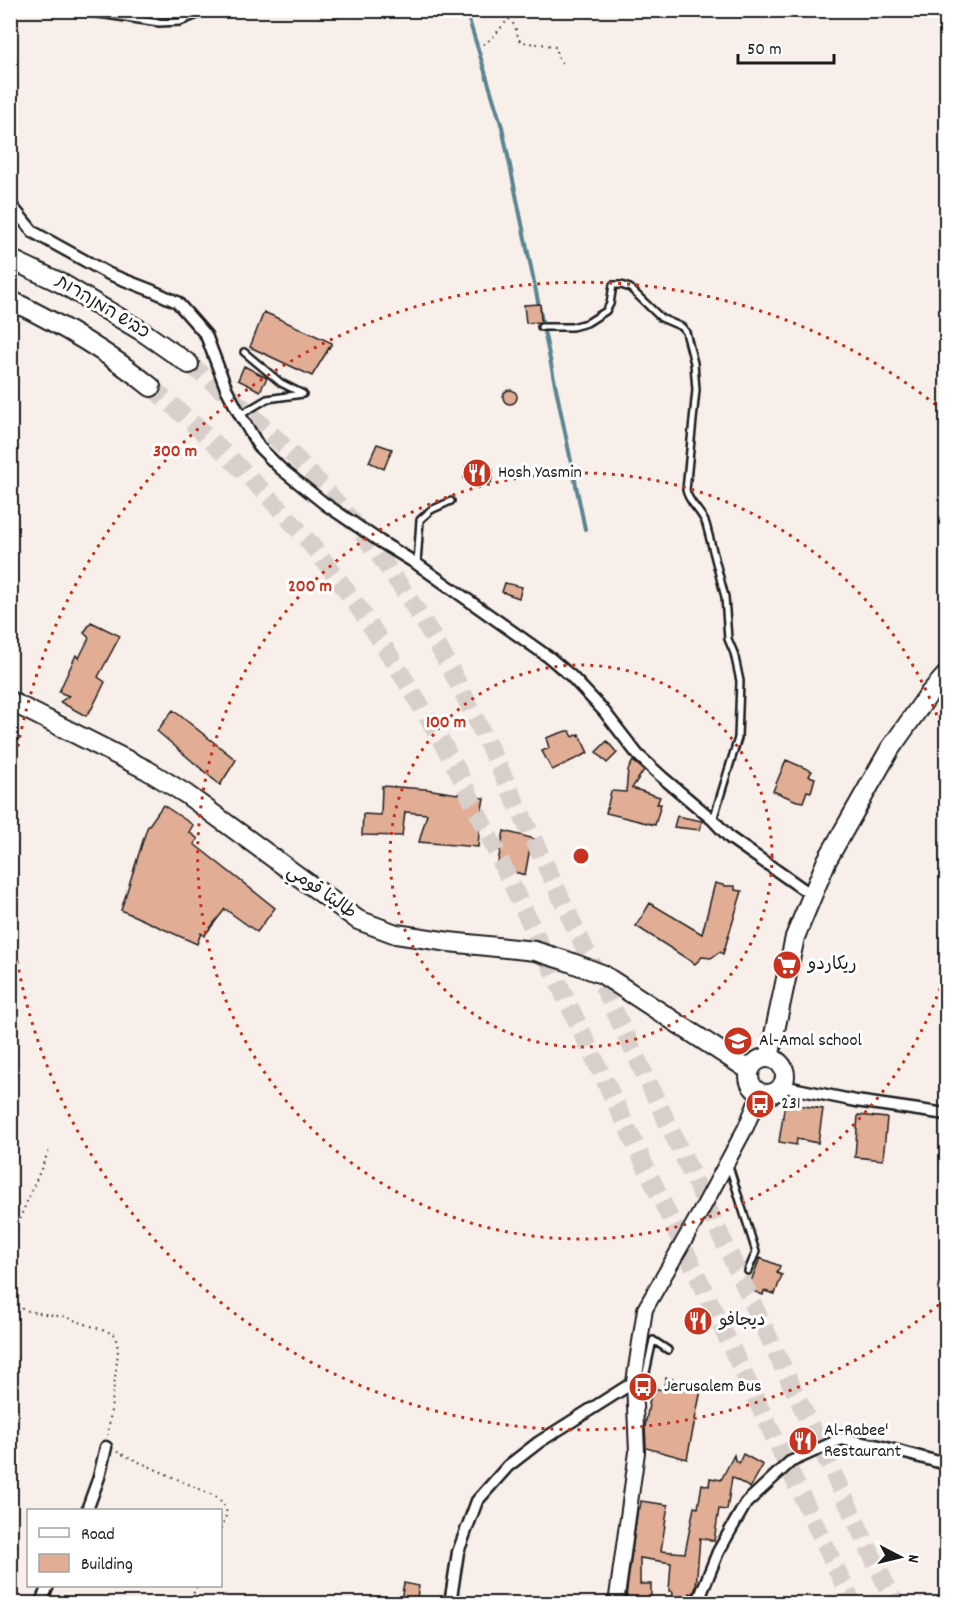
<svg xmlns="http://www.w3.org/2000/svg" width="957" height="1614" font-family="Dekko,'Playpen Sans Arabic','Playpen Sans Hebrew',sans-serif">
<rect width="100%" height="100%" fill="#f9efea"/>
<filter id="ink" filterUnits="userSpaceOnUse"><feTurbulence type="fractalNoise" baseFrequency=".0167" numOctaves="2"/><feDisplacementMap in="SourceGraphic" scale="12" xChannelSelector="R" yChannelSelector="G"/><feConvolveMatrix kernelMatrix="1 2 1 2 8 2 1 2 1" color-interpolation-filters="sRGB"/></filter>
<g filter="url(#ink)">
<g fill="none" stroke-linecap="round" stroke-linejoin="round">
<path stroke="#588592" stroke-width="4" d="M466,10L502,127L585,529"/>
</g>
<path fill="#e1ad95" stroke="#1c1c1c" stroke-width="1.5" d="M540,304L541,322L526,323L524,305Z
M264,312L332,343L312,376L250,347Z
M244,366L267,378L260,391L238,380Z
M503 397a7 7 0 1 1 14 0a7 7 0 1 1-14 0Z
M377,444L392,449L384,469L369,462Z
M466,466L493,470L491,483L464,479Z
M505,583L522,587L519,598L502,592Z
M91,622L120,636L98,677L105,682L92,708L86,716L60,702L69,696L59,692L76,655L79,658L89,638L84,633Z
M173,710L236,760L220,785L157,731Z
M566,731H570L573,737L579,734L588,753L552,770L542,751L549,748L546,738Z
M607,741L617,753L607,763L596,752Z
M786,760L812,771L809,776L815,778L811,792L807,791L803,802L797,801L773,791Z
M633,761L644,770L632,788L660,797L657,804H661L655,825L606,813L611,791L626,792L628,770Z
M382,786L426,789L484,798L480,820L478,847L419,842L427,814L405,812L402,836L362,835L363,814L381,815Z
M163,805L193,825L189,832L198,839L194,844L275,908L257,932L225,909L204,936L201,933L197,944L121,910L147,828Z
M677,816L702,821L700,830L674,827Z
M504,831L535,839L534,848H530L525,875L497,867Z
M715,883L726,886H735V890L742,891L723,954L720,952L711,958L702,957L695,964L636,926L650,903L702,934Z
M785,1103L823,1109L818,1143L797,1139L796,1145L779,1142Z
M858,1115L887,1118L883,1160L855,1157Z
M760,1258L780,1266L777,1273L782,1275L775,1294L764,1291L763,1295L748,1289Z
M666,1378L702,1385L687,1459L646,1448L645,1426L652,1388L663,1390Z
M743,1454L763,1465L750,1488L732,1477L727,1510L719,1509L714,1541L700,1538L696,1587L693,1594L690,1593L689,1604H671L673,1592L669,1591L671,1563L640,1558V1584H651V1604H625L638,1508H640L641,1501L668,1505L661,1551L685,1553L694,1507L698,1508L702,1484L709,1486L710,1478L721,1480L734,1455L735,1460L739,1463Z
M404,1583L419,1586L416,1603L401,1600Z"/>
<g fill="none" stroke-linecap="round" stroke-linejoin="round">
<path stroke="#d8cfcb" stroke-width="18" stroke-dasharray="18 9" stroke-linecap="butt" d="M189,364C280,433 356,515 417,611C449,661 474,716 500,769L895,1604
M151,387C217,443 282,505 335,575C381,637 420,703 458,771L853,1604"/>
<g stroke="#1c1c1c" stroke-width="10">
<path id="service" d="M62,10L106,15L159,23L180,22L210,10
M10,17L15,10
M541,327H572L587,323L606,311L610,304L613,285H621L630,288L661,318L682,327L686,332L694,363L696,390L686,490C689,504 701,510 706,524L725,597L728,639L734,653L740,681L738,738L713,820
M240,415L267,399L303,394L281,383L244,352
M417,564L420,520L431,510L451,501
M729,1166L756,1252L748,1271
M636,1381L645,1377L653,1340L668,1350"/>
</g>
<g stroke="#1c1c1c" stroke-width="15">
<path id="minor" d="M10,204L33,232L109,274L153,291L177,302L206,335L226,388L240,415L259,447L280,468L325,504L381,542L417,564L550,658L571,676L603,710L638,755L662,777L713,820L730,838L813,896
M782,1086L856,1101L946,1114
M87,1510L99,1477L106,1447
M40,1604L48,1586
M450,1604L458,1552L477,1501L508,1466L539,1442L634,1382
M697,1604L718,1552L746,1503L790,1462L841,1439L879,1446L946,1464"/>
</g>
<g stroke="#1c1c1c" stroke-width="18">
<path id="tertiary" d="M616,1604L637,1452L634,1382L645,1309L701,1211L746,1127L760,1093"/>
</g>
<g stroke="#1c1c1c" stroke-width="22">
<path id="primary" d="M10,701L147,770L186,794L358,920L396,934L449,942L535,951L567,961L602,974L749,1070
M749 1076a18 18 0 1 1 36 0a18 18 0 1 1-36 0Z
M769,1058L795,937L827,860L890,749L929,694L946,675"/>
</g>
<g stroke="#1c1c1c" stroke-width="22">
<path id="trunk" d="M10,259L61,283L143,332L189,364
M10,300C60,324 108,352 151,387"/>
</g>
<path stroke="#1c1c1c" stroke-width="2" stroke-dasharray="1.5 4.5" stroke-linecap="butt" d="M483,44C495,38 500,27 509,19L515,26L519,40C531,46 545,42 557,48V56L564,67
M10,1241L50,1148
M10,1305L32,1312L65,1317L114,1334L117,1341L118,1353L108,1435
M117,1452L217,1497L224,1505L227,1513L220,1532
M188,1604L197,1586"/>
<use href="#service" stroke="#fff" stroke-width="5"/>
<use href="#minor" stroke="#fff" stroke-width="10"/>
<use href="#tertiary" stroke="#fff" stroke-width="14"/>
<use href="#primary" stroke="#fff" stroke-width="18"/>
<use href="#trunk" stroke="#fff" stroke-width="18"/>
</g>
</g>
<g fill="none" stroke="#c8321e" stroke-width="3" stroke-dasharray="3 6">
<circle cx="581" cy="856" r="191"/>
<path d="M946 971A383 383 0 1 1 946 741"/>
<path d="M946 1299A574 574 0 0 1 11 921M11 791A574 574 0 0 1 946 413"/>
</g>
<defs>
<g id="restaurant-disc" transform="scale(1.5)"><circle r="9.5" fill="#c8321e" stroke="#fff"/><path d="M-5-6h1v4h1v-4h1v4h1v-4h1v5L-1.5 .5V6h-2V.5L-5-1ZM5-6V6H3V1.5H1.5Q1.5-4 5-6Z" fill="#fff"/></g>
<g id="supermarket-disc" transform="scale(1.5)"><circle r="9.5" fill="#c8321e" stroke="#fff"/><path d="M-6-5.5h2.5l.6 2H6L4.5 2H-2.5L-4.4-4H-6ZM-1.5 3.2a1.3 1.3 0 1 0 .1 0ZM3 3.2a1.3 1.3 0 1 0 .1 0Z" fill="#fff"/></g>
<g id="school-disc" transform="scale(1.5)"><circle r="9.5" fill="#c8321e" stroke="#fff"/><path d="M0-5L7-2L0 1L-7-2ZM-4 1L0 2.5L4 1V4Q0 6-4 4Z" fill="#fff"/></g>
<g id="bus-disc" transform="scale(1.5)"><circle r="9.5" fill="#c8321e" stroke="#fff"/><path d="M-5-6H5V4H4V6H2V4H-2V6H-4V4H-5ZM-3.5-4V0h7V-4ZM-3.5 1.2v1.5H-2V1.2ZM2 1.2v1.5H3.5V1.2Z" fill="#fff"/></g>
</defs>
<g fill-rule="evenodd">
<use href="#restaurant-disc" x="477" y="473"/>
<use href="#supermarket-disc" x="787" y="965"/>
<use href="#school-disc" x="738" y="1041"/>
<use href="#bus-disc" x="760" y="1104"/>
<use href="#restaurant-disc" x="698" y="1321"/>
<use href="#bus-disc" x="643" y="1387"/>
<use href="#restaurant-disc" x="803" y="1441"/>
</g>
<g text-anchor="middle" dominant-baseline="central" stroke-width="6" stroke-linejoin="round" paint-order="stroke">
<g font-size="18" fill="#1c1c1c" stroke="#fff">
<text transform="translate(102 308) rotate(31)">כביש המנהרות</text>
<text transform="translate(321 893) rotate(35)">طاليثا قومي</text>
</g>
<g font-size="18" fill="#1c1c1c" stroke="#fff" text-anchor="start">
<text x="498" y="473">Hosh Yasmin</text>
<text x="808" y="965">ريكاردو</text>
<text x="759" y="1041">Al-Amal school</text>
<text x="781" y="1104">231</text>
<text x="719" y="1321">ديجافو</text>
<text x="664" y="1387">Jerusalem Bus</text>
<text x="824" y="1431">Al-Rabee'<tspan x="824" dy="21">Restaurant</tspan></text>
</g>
</g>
<circle cx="581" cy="856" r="9" fill="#c8321e" stroke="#fff" stroke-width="3"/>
<g font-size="18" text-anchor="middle" font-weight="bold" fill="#c8321e" stroke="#fff" stroke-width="6" stroke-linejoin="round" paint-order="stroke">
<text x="175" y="456">300 m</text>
<text x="310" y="591">200 m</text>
<text x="446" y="727">100 m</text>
</g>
<rect width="957" height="1614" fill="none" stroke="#fff" stroke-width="36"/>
<rect x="18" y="18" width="921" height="1578" fill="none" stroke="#1c1c1c" stroke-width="2" filter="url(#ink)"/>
<rect x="27" y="1509" width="195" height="78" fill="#ffffff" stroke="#a4a4a4" stroke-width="1.5"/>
<rect x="39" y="1528" width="30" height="9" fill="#ffffff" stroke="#a4a4a4" stroke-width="1.5"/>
<text x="81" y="1539" font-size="18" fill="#1c1c1c">Road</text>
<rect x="39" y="1554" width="30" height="18" fill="#e1ad95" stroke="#a4a4a4" stroke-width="1.5"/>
<text x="81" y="1569" font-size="18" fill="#1c1c1c">Building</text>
<g transform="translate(900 1557) rotate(97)" stroke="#ffffff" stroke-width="4.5" paint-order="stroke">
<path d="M0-4.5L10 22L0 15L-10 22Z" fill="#1c1c1c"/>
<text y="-9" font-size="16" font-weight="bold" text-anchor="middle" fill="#1c1c1c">N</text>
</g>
<path d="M738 54v9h96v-9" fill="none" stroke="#1c1c1c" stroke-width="3"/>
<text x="747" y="54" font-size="18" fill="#1c1c1c" stroke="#ffffff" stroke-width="4.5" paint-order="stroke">50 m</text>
</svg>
